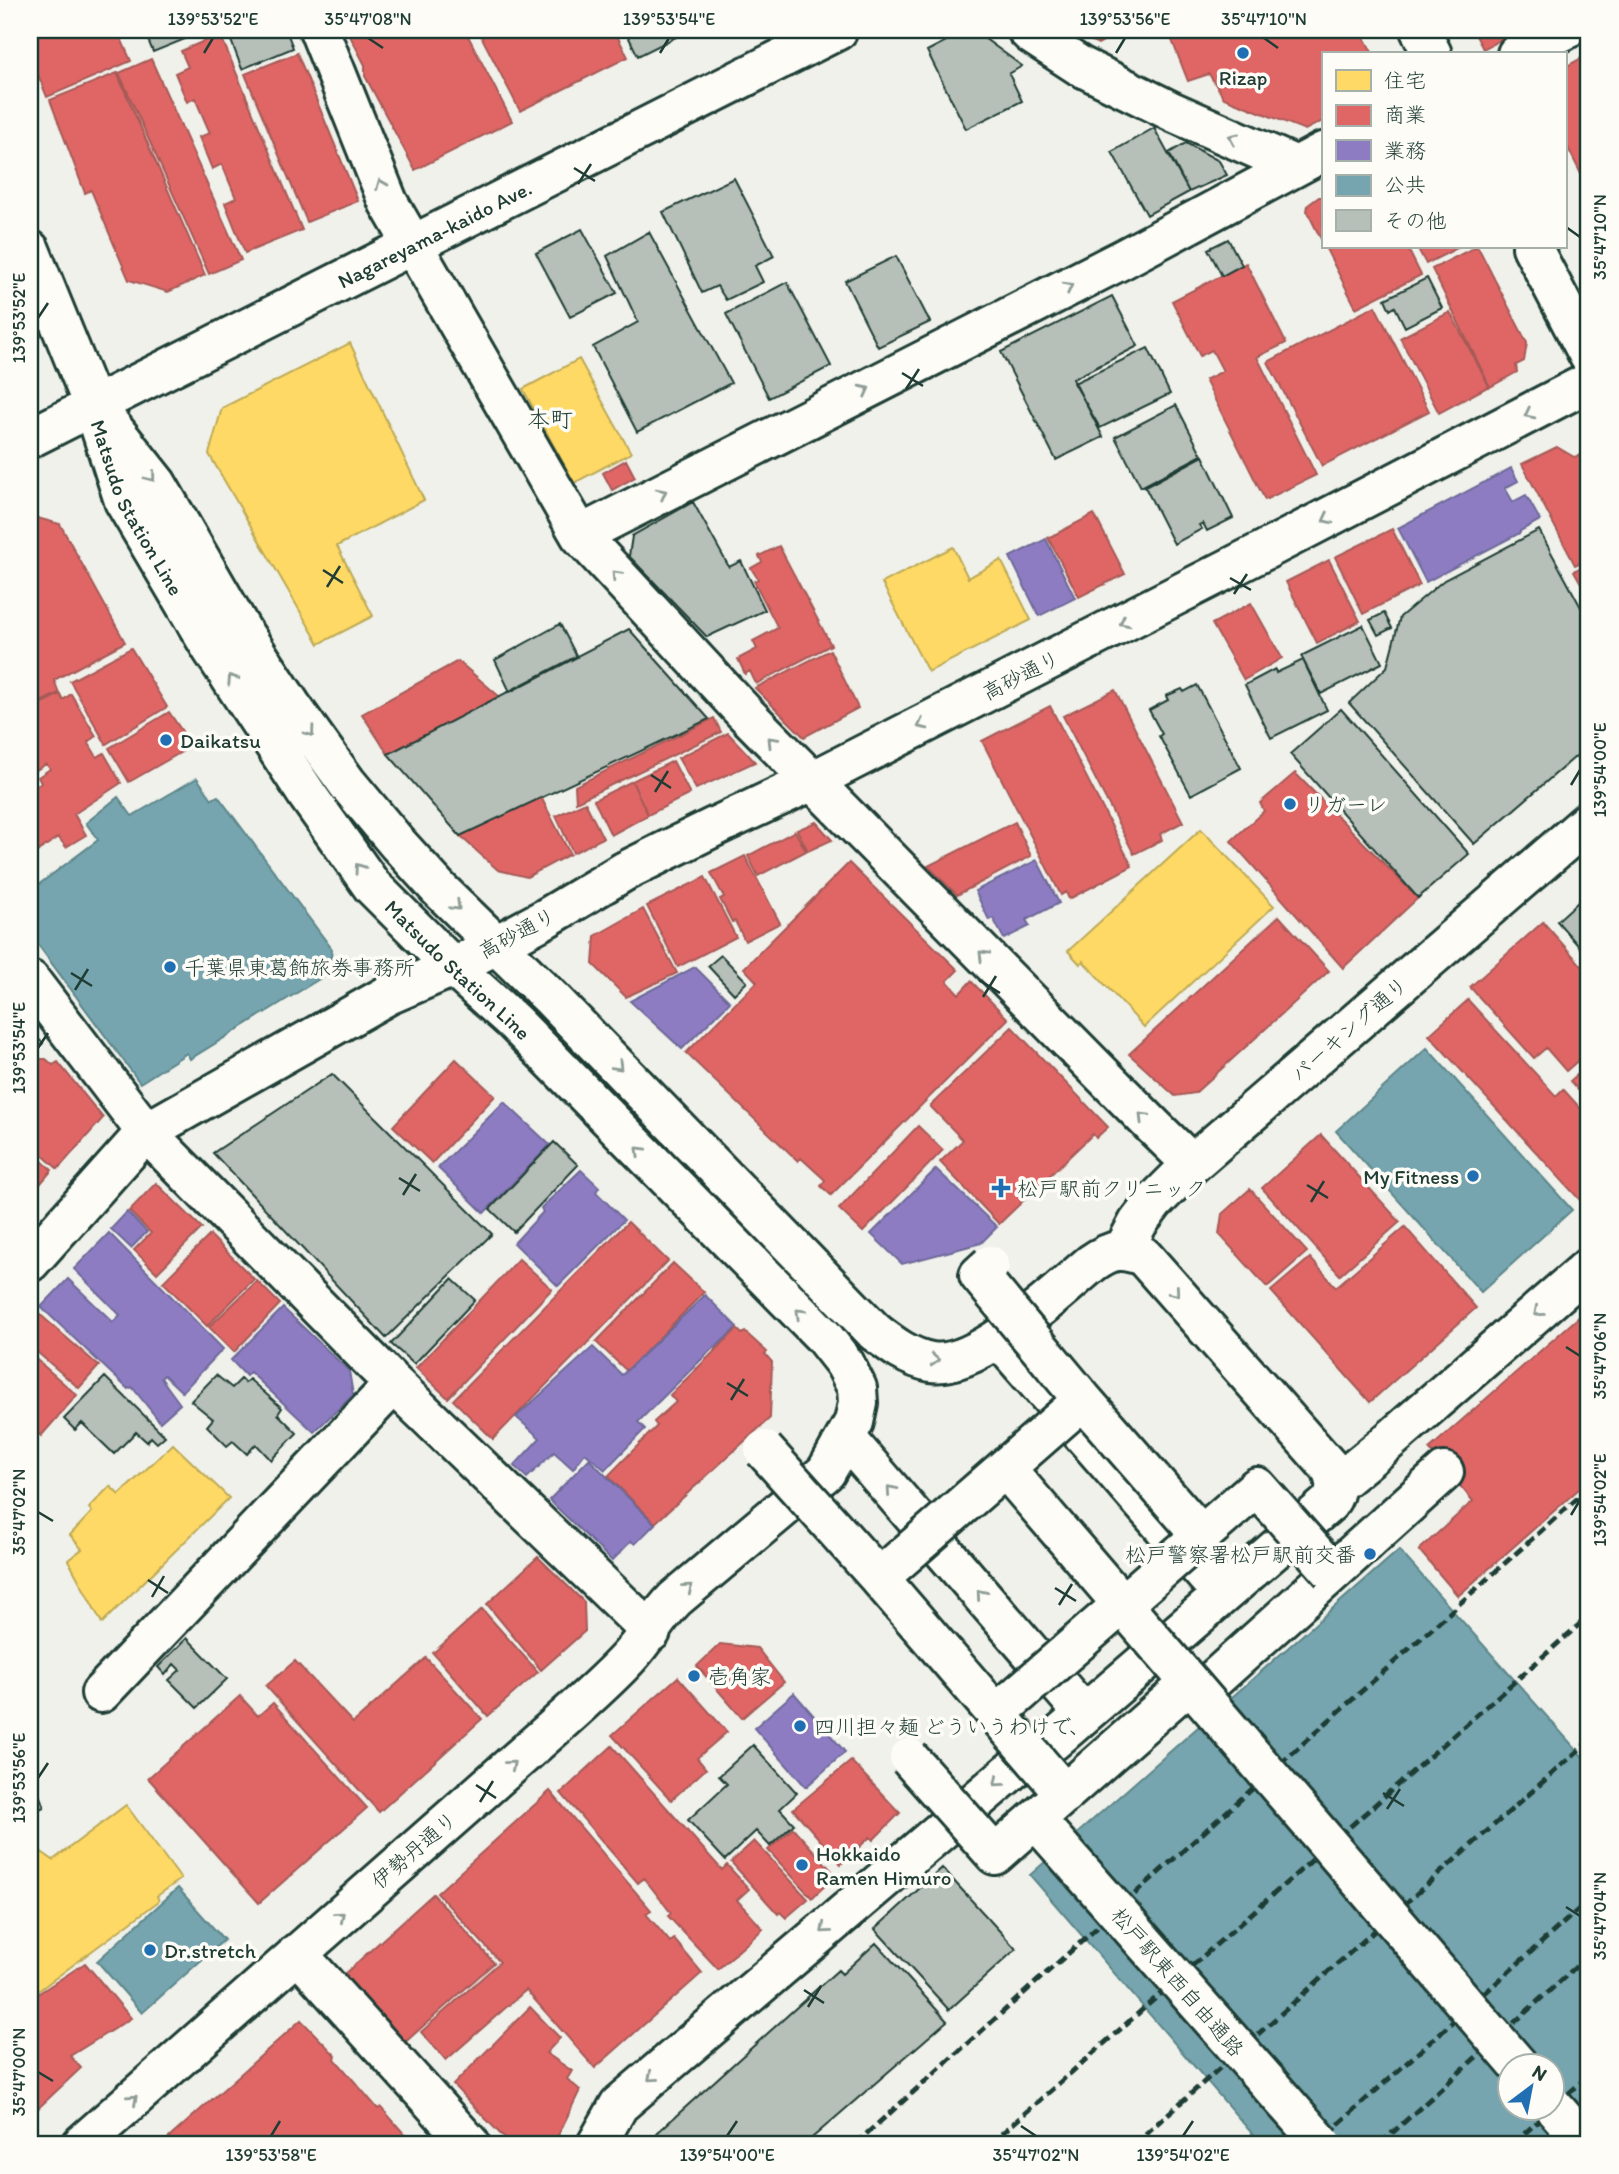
<svg xmlns="http://www.w3.org/2000/svg" width="1619" height="2174" font-family="Itim,'Klee One',sans-serif">
<rect width="100%" height="100%" fill="#f0f1eb"/>
<filter id="ink" filterUnits="userSpaceOnUse"><feTurbulence type="fractalNoise" baseFrequency=".0143" numOctaves="2"/><feDisplacementMap in="SourceGraphic" scale="14" xChannelSelector="R" yChannelSelector="G"/><feConvolveMatrix kernelMatrix="1 2 1 2 8 2 1 2 1" color-interpolation-filters="sRGB"/></filter>
<g filter="url(#ink)">
<path fill="#ffd966" stroke="#bcaa57" stroke-width="2" d="M350,343L424,500L337,546L373,616L319,644L209,454L222,408Z
M579,359L631,453L574,483L523,389Z
M953,547L968,578L1001,560L1031,620L928,672L882,583Z
M1201,829L1274,906L1144,1027L1083,961L1080,964L1068,951Z
M173,1444L229,1498L102,1623L68,1560L82,1549L70,1535L92,1512L89,1508L110,1486L119,1495Z
M126,1805L181,1879L157,1896L159,1901L30,1997V1844L53,1860Z"/>
<path fill="#e06666" stroke="#a65a57" stroke-width="2" d="M30,30H128L119,34L131,61L47,97L30,55Z
M347,30H465L512,121L415,170L365,76V65Z
M478,30H614L628,57L520,111Z
M1069,30H1124L1098,44Z
M1168,30H1360L1373,54H1323V121L1305,130L1224,98L1209,74L1188,81Z
M1473,30H1519L1483,49Z
M220,34L302,230L245,253L225,203L236,198L222,164L212,169L199,137L210,133L195,98L187,102L175,73L188,67L181,51Z
M297,53L358,201L307,222L245,74Z
M1589,54V190L1565,142V67Z
M151,59L241,260L209,274L119,73Z
M117,73L205,275L168,292L129,280L91,190L85,193L50,100Z
M1319,197H1323V243L1307,211L1308,205Z
M1325,247H1407L1421,275L1356,308Z
M1417,247H1459L1426,264Z
M1475,247H1478L1527,343L1524,361L1516,365L1517,372L1490,387L1432,269Z
M1246,263L1286,343L1257,357L1316,475L1265,500L1205,380L1223,371L1212,350L1200,356L1172,301Z
M1375,306L1429,411L1322,466L1268,362Z
M1450,312L1489,386L1439,413L1400,338Z
M1557,447L1574,457L1581,455L1589,469V559L1575,565L1522,464Z
M626,460L635,477L612,490L603,473Z
M1094,514L1125,574L1079,597L1048,538Z
M30,516L60,524L125,642L54,680L59,693L30,707Z
M1392,529L1420,585L1363,614L1335,557Z
M779,546L831,645L756,684L750,671L745,674L738,659L757,649L753,641L778,628L754,581L758,579L751,568L762,562L759,556Z
M1329,560L1360,621L1317,643L1286,582Z
M1589,563V597L1574,571Z
M1251,603L1282,658L1244,680L1212,624Z
M131,648L167,707L106,744L70,681Z
M830,650L858,708L804,737L755,688Z
M458,661L500,697L388,754L362,714Z
M1115,690L1183,822L1160,834L1162,840L1134,854L1063,716Z
M60,694L63,700L71,694L96,736L88,742L97,757L104,753L121,783L74,814L86,835L66,847L58,837L30,857V790L41,783L38,777L50,769L46,764L30,774V709Z
M1050,706L1132,866L1069,899L1066,892L1061,895L982,741Z
M169,712L192,746L129,782L109,748Z
M714,718L721,732L576,802L575,786Z
M728,733L755,762L696,789L678,758Z
M673,761L690,794L648,815L632,781Z
M1295,773L1418,898L1343,968L1231,841L1264,811L1260,803Z
M632,781L648,815L611,835L594,800Z
M541,797L570,854L527,877L498,870L460,836Z
M585,802L603,838L573,853L556,816Z
M816,822L832,840L808,851L797,830Z
M1015,822L1031,856L957,895L928,866Z
M795,831L806,851L758,876L748,856Z
M745,856L780,923L745,941L735,921L732,922L720,899L724,897L711,873Z
M849,863L958,970L947,981L959,994L971,981L1008,1019L831,1195L821,1186L825,1180L801,1158L798,1161L686,1053L757,982L744,968Z
M705,877L736,937L678,967L647,906Z
M643,909L677,973L626,997L593,964L595,936Z
M1279,916L1329,971L1195,1093L1175,1096L1129,1054Z
M1543,922L1589,974V1051L1566,1071L1546,1048L1534,1058L1470,987Z
M1468,1000L1556,1096L1563,1089L1589,1118V1210L1429,1035Z
M1012,1027L1108,1127L1096,1138L1093,1134L999,1224L940,1162L963,1140L930,1106Z
M38,1059H46L53,1065L58,1062L103,1118L58,1169L30,1144V1068Z
M456,1059L495,1096L432,1163L393,1126Z
M1589,1064V1108L1585,1103L1588,1101L1570,1081Z
M918,1126L943,1150L863,1232L839,1209Z
M1321,1135L1400,1222L1340,1275L1262,1188Z
M30,1150L52,1170L30,1196Z
M156,1183L202,1228L157,1273L134,1250L151,1233L129,1211Z
M1250,1189L1307,1252L1267,1287L1219,1234L1222,1214Z
M628,1222L668,1261L493,1439L453,1400Z
M1405,1227L1476,1308L1370,1402L1271,1291L1310,1258L1336,1287Z
M210,1235L254,1279L207,1326L163,1282Z
M519,1259L552,1289L448,1398L416,1368Z
M673,1263L704,1292L627,1371L596,1342Z
M257,1281L280,1304L234,1352L209,1327Z
M1589,1308V1480L1458,1596L1419,1550L1473,1501L1429,1449Z
M36,1311L99,1366L79,1388L30,1346V1318Z
M737,1329L742,1334L745,1332L767,1352L765,1354L772,1362L770,1418L655,1523L608,1476L657,1426L654,1422L676,1402L670,1395Z
M30,1354L77,1395L41,1436L30,1426Z
M538,1557L584,1602L585,1631L541,1670L487,1604Z
M482,1609L538,1672L488,1716L433,1653Z
M720,1644L757,1648L784,1682L742,1718L697,1666Z
M426,1658L482,1719L379,1812L266,1686L295,1661L353,1723Z
M678,1677L727,1732L697,1758L706,1769L671,1800L612,1735Z
M240,1696L258,1716L273,1703L367,1808L259,1903L148,1778Z
M612,1746L722,1870L727,1865L749,1889L737,1900L763,1929L718,1969L668,1916L671,1913L644,1878L638,1883L561,1793Z
M851,1761L900,1813L873,1840L870,1837L841,1864L793,1809Z
M550,1791L651,1910L646,1914L670,1942L674,1939L702,1973L595,2068L526,1990L446,2060L421,2032L500,1962L437,1893Z
M793,1828L832,1871L829,1874L833,1878L812,1898L768,1850Z
M754,1841L808,1899L786,1918L780,1912L778,1914L731,1862Z
M433,1894L494,1963L402,2045L341,1977Z
M85,1963L131,2018L70,2056L81,2068L30,2116V1999Z
M530,2007L560,2038L546,2053L572,2071L567,2079L580,2090L554,2144H510L453,2085Z
M301,2020L336,2056L335,2059L378,2109L381,2107L413,2144H162Z"/>
<path fill="#8e7cc3" stroke="#6d6998" stroke-width="2" d="M1511,468L1518,481L1505,488L1513,502L1526,495L1540,520L1520,531V533L1426,582L1398,528Z
M1046,539L1075,598L1039,616L1010,557Z
M1037,860L1059,903L1026,920L1030,926L1004,939L993,918L989,920L975,891Z
M695,967L730,1002L682,1049L630,1001Z
M504,1102L550,1145L484,1213L438,1168Z
M936,1169L997,1227L981,1243L902,1264L871,1234Z
M581,1170L599,1187L596,1192L624,1220L558,1286L514,1243L543,1212L541,1208Z
M127,1212L147,1232L131,1248L111,1229Z
M109,1233L223,1349L182,1392L164,1375L161,1378L180,1404L160,1422L132,1387L128,1389L41,1307L68,1279L113,1322L120,1315L74,1269Z
M705,1295L737,1327L715,1348L714,1347L638,1422L645,1429L605,1470L585,1453L573,1469L554,1452L527,1478L514,1466L540,1438L516,1417L593,1347L622,1375Z
M283,1308L349,1371L353,1395L314,1432L250,1372L246,1376L231,1360Z
M589,1459L655,1524L635,1544L631,1541L612,1561L549,1500Z
M794,1693L845,1752L806,1787L754,1728Z"/>
<path fill="#76a5af" stroke="#5c868a" stroke-width="2" fill-rule="evenodd" d="M197,778L212,799L218,796L332,949L329,973L190,1059L187,1053L140,1083L30,934V891L98,840L86,823L118,797L132,816Z
M1427,1048L1572,1210L1481,1292L1336,1131Z
M1399,1550L1589,1764V2051L1584,2056L1589,2061V2144H1261L1030,1875ZM1510,2066H1552V2108H1510Z
M178,1888L224,1940L142,2013L97,1961Z"/>
<path fill="#b6bfb8" stroke="#1f3d34" stroke-width="2" d="M144,30H187L190,37L153,52Z
M227,30H286L293,48L242,69Z
M625,30H690L638,56Z
M967,30H973L1022,66L1009,74L1022,101L966,129L927,51Z
M1154,128L1189,192L1147,215L1112,152Z
M1186,143L1219,161L1227,175L1189,192L1169,153Z
M734,178L774,256L755,266L763,282L726,300L717,286L702,293L663,212Z
M582,229L617,293L570,317L536,253Z
M649,232L731,383L637,432L593,347L638,322L607,256Z
M1228,239L1242,265L1222,276L1208,249Z
M896,256L930,322L878,347L845,281Z
M1427,278L1442,308L1405,327L1395,307L1390,310L1385,299Z
M787,282L831,366L769,398L726,314Z
M1112,296L1138,346L1073,379L1103,437L1056,460L1001,352Z
M1148,348L1170,394L1100,428L1074,383Z
M1176,405L1202,455L1141,487L1115,437Z
M1203,456L1233,518L1207,531L1203,523L1199,525L1202,529L1174,544L1145,487Z
M693,502L729,567L741,561L765,610L707,637L629,556L632,536Z
M1539,530L1589,622V745L1474,844L1349,703L1387,667L1400,617L1444,580Z
M1384,613L1392,628L1378,635L1370,620Z
M560,624L577,657L510,692L495,660Z
M1363,625L1382,663L1321,694L1301,656Z
M629,629L709,719L460,836L388,754Z
M1303,660L1327,710L1271,738L1245,685L1275,669L1276,673Z
M1197,685L1241,768L1191,795L1159,736L1162,734L1149,710L1168,700L1166,696L1182,689L1184,692Z
M1341,709L1469,854L1418,898L1290,754Z
M1589,892V958L1557,921Z
M721,955L747,982L734,994L708,966Z
M30,1032L43,1043L30,1058Z
M332,1074L492,1234L386,1338L213,1153Z
M554,1142L578,1165L514,1232L490,1209Z
M452,1279L475,1300L414,1364L391,1344Z
M216,1375L232,1388L241,1379L245,1383L249,1379L282,1408L278,1414L297,1433L271,1460L256,1444L247,1454L233,1441L227,1446L207,1426L213,1419L191,1401Z
M105,1377L165,1436L157,1443L151,1437L147,1442L136,1432L114,1454L82,1423L75,1430L64,1419Z
M187,1638L227,1679L197,1708L169,1680L180,1670L174,1664L165,1675L158,1667Z
M753,1745L797,1793L780,1809L794,1824L770,1846L756,1831L725,1860L688,1820L727,1784L719,1776Z
M30,1771L44,1807L30,1813Z
M942,1868L1016,1949L949,2010L875,1929Z
M876,1943L947,2021L805,2144H663L664,2143L657,2133L838,1970L842,1974Z"/>
<g fill="none" stroke-linecap="round" stroke-linejoin="round">
<g stroke="#1f3d34" stroke-width="44">
<path id="minor" d="M319,30L388,202L580,535L744,712L1155,1128L1192,1164
M1027,30L1031,34L1080,66L1173,112L1296,166
M1420,30L1432,54
M1517,54L1565,30
M1532,247L1589,356
M30,250L93,405
M580,535L1123,259L1323,152
M30,980L146,1132L30,1262
M1124,1249L1138,1223L1154,1202L1192,1164L1589,821
M1000,1340L1222,1594
M846,1438L1084,1714
M1337,1484L1381,1448L1589,1267
M651,1632L394,1384L146,1132L388,995L453,967L496,945L546,918L625,871L712,828L812,781L1271,547L1589,382
M101,1693L394,1384
M1199,1693L1444,1472
M297,1953L470,2144
M82,2144L557,1725C581,1703 606,1682 628,1658C646,1639 657,1617 675,1599L826,1472L854,1422L858,1403L857,1388L845,1364
M597,2144L619,2105L990,1789L1024,1760L1053,1741L1329,1503C1338,1490 1336,1483 1331,1469L1143,1256C1120,1248 1112,1249 1092,1263C1058,1291 978,1370 931,1362C909,1358 892,1345 875,1332"/>
</g>
<g stroke="#1f3d34" stroke-width="44">
<g id="major">
<path id="s1" d="M93,405L124,501L211,648L308,796L372,886L453,967L514,1022L823,1336L845,1364"/>
<path d="M108,422L157,484L242,631L291,705L347,783L398,844L439,889L552,999L875,1332"/>
<path id="s2" d="M30,438L838,30"/>
</g>
</g>
<use href="#minor" stroke="#fdfcf7" stroke-width="38"/>
<use href="#major" stroke="#fdfcf7" stroke-width="38"/>
<path stroke="#1f3d34" stroke-width="5" stroke-dasharray="10 5" stroke-linecap="butt" d="M855,2144L1589,1488
M990,2144L1589,1616
M1134,2144L1589,1741
M1316,2144L1589,1900
M1380,2144L1589,1955
M1513,2144L1589,2075"/>
<g stroke="#1f3d34" stroke-width="44" stroke-linecap="butt">
<path id="minor-bridge" d="M990,1265L979,1275L1083,1400L1202,1536
M764,1450L879,1578L1065,1794
M1006,1469L1519,2066
M879,1578L1083,1400
M996,1714L1257,1487L1332,1572
M909,1758L995,1855L1190,1683
M1036,1820L1322,2144
M1552,2105L1586,2144"/>
</g>
<use href="#minor-bridge" stroke="#fdfcf7" stroke-width="38"/>
</g>
<defs><path id="oneway-chevron" d="M-2-3.5L2.5 0L-2 3.5" fill="none" stroke-width="1.6" stroke-linecap="round" stroke-linejoin="round" transform="scale(1.75)"/></defs>
<g stroke="#8e9c96">
<use href="#oneway-chevron" transform="translate(1233 138) rotate(-156)"/>
<use href="#oneway-chevron" transform="translate(381 184) rotate(-112)"/>
<use href="#oneway-chevron" transform="translate(1068 287) rotate(-27)"/>
<use href="#oneway-chevron" transform="translate(865 390) rotate(-27)"/>
<use href="#oneway-chevron" transform="translate(1529 414) rotate(153)"/>
<use href="#oneway-chevron" transform="translate(151 477) rotate(52)"/>
<use href="#oneway-chevron" transform="translate(662 493) rotate(-27)"/>
<use href="#oneway-chevron" transform="translate(1327 519) rotate(153)"/>
<use href="#oneway-chevron" transform="translate(616 575) rotate(-133)"/>
<use href="#oneway-chevron" transform="translate(1124 622) rotate(153)"/>
<use href="#oneway-chevron" transform="translate(232 679) rotate(-123)"/>
<use href="#oneway-chevron" transform="translate(922 725) rotate(153)"/>
<use href="#oneway-chevron" transform="translate(310 732) rotate(54)"/>
<use href="#oneway-chevron" transform="translate(772 741) rotate(-134)"/>
<use href="#oneway-chevron" transform="translate(359 868) rotate(-125)"/>
<use href="#oneway-chevron" transform="translate(456 906) rotate(44)"/>
<use href="#oneway-chevron" transform="translate(983 955) rotate(-135)"/>
<use href="#oneway-chevron" transform="translate(618 1066) rotate(46)"/>
<use href="#oneway-chevron" transform="translate(1143 1117) rotate(-135)"/>
<use href="#oneway-chevron" transform="translate(640 1151) rotate(-135)"/>
<use href="#oneway-chevron" transform="translate(1175 1292) rotate(49)"/>
<use href="#oneway-chevron" transform="translate(1538 1312) rotate(139)"/>
<use href="#oneway-chevron" transform="translate(800 1313) rotate(-135)"/>
<use href="#oneway-chevron" transform="translate(935 1360) rotate(3)"/>
<use href="#oneway-chevron" transform="translate(891 1490) rotate(-131)"/>
<use href="#oneway-chevron" transform="translate(688 1588) rotate(-40)"/>
<use href="#oneway-chevron" transform="translate(981 1594) rotate(-131)"/>
<use href="#oneway-chevron" transform="translate(511 1765) rotate(-41)"/>
<use href="#oneway-chevron" transform="translate(998 1782) rotate(140)"/>
<use href="#oneway-chevron" transform="translate(340 1916) rotate(-41)"/>
<use href="#oneway-chevron" transform="translate(825 1929) rotate(140)"/>
<use href="#oneway-chevron" transform="translate(652 2077) rotate(140)"/>
<use href="#oneway-chevron" transform="translate(133 2099) rotate(-42)"/>
</g>
</g>
<path fill="none" stroke="#1f3d34" stroke-width="2.5" d="M368,38L383,48M1264,38L1278,48M204,53L213,38M660,53L669,38M1116,53L1125,38M574,168L595,181M578,184L591,164M1566,227L1580,237M38,318L48,303M902,373L923,386M906,389L919,369M323,570L343,583M1230,578L1251,590M327,587L340,566M1234,594L1247,574M651,775L671,788M1571,785L1580,770M655,792L668,771M71,973L92,986M979,980L1000,993M75,990L88,969M983,997L996,976M38,1048L48,1033M399,1178L420,1191M1307,1185L1328,1198M403,1195L416,1174M1311,1202L1324,1181M1566,1347L1580,1356M727,1383L748,1396M731,1400L744,1379M38,1512L53,1521M1571,1515L1580,1500M148,1580L168,1593M1055,1588L1076,1601M152,1597L164,1576M1059,1605L1072,1584M38,1778L48,1763M476,1785L496,1798M1383,1793L1404,1806M480,1802L493,1781M1387,1809L1400,1789M1566,1907L1580,1916M804,1990L824,2003M808,2007L821,1986M38,2072L53,2081M1021,2126L1036,2136M271,2136L280,2121M727,2136L737,2121M1183,2136L1193,2121"/>
<g fill="#1f6fb2" stroke="#fdfcf7" stroke-width="2.5">
<circle cx="1243" cy="53" r="7"/>
<circle cx="166" cy="740" r="7"/>
<circle cx="1290" cy="804" r="7"/>
<circle cx="170" cy="967" r="7"/>
<circle cx="1473" cy="1176" r="7"/>
<path d="M997.5 1177.5h7v7h7v7h-7v7h-7v-7h-7v-7h7z"/>
<circle cx="1370" cy="1554" r="7"/>
<circle cx="694" cy="1676" r="7"/>
<circle cx="800" cy="1726" r="7"/>
<circle cx="802" cy="1865" r="7"/>
<circle cx="150" cy="1950" r="7"/>
</g>
<g text-anchor="middle" dominant-baseline="central" stroke-width="7" stroke-linejoin="round" paint-order="stroke">
<g font-size="21" fill="#1f3d34" stroke="#fdfcf7" text-anchor="start">
<text x="1243" y="77" text-anchor="middle">Rizap</text>
<text x="180" y="740">Daikatsu</text>
<text x="1304" y="804">リガーレ</text>
<text x="184" y="967">千葉県東葛飾旅券事務所</text>
<text x="1459" y="1176" text-anchor="end">My Fitness</text>
<text x="1017" y="1188">松戸駅前クリニック</text>
<text x="1356" y="1554" text-anchor="end">松戸警察署松戸駅前交番</text>
<text x="708" y="1676">壱角家</text>
<text x="814" y="1726">四川担々麺 どういうわけで、</text>
<text x="816" y="1853">Hokkaido<tspan x="816" dy="24">Ramen Himuro</tspan></text>
<text x="164" y="1950">Dr.stretch</text>
</g>
<g font-size="21" fill="#1f3d34" stroke="#fdfcf7">
<text stroke="none"><textPath href="#s2" startOffset="453">Nagareyama-kaido Ave.</textPath></text>
<text stroke="none"><textPath href="#s1" startOffset="112">Matsudo Station Line</textPath></text>
<text transform="translate(1021 675) rotate(-27)">高砂通り</text>
<text transform="translate(517 933) rotate(-28)">高砂通り</text>
<text stroke="none"><textPath href="#s1" startOffset="679">Matsudo Station Line</textPath></text>
<text transform="translate(1349 1029) rotate(-41)">パーキング通り</text>
<text transform="translate(414 1850) rotate(-41)">伊勢丹通り</text>
<text transform="translate(1178 1982) rotate(49)">松戸駅東西自由通路</text>
</g>
<g font-size="23" fill="#1f3d34" stroke="#fdfcf7">
<text x="550" y="419">本町</text>
</g>
</g>
<rect width="1619" height="2174" fill="none" stroke="#fdfcf7" stroke-width="77"/>
<rect x="1322" y="52" width="245" height="196" fill="#fdfcf7" stroke="#a4b0a9" stroke-width="2"/>
<rect x="1336" y="70" width="35" height="21" fill="#ffd966" stroke="#a4b0a9" stroke-width="2"/>
<text x="1384" y="88" font-size="21" fill="#1f3d34">住宅</text>
<rect x="1336" y="105" width="35" height="21" fill="#e06666" stroke="#a4b0a9" stroke-width="2"/>
<text x="1384" y="122" font-size="21" fill="#1f3d34">商業</text>
<rect x="1336" y="140" width="35" height="21" fill="#8e7cc3" stroke="#a4b0a9" stroke-width="2"/>
<text x="1384" y="158" font-size="21" fill="#1f3d34">業務</text>
<rect x="1336" y="175" width="35" height="21" fill="#76a5af" stroke="#a4b0a9" stroke-width="2"/>
<text x="1384" y="192" font-size="21" fill="#1f3d34">公共</text>
<rect x="1336" y="210" width="35" height="21" fill="#b6bfb8" stroke="#a4b0a9" stroke-width="2"/>
<text x="1384" y="228" font-size="21" fill="#1f3d34">その他</text>
<g transform="translate(1531 2087) rotate(32)"><circle r="33" fill="#fdfcf7" stroke="#a4b0a9" stroke-width="2"/>
<path d="M0-5L12 26L0 18L-12 26Z" fill="#1f6fb2"/>
<text y="-10" font-size="19" font-weight="bold" text-anchor="middle" fill="#1f3d34">N</text>
</g>
<rect x="38" y="38" width="1542" height="2098" fill="none" stroke="#1f3d34" stroke-width="2.5"/>
<g font-size="18" text-anchor="middle" fill="#1f3d34">
<text x="213" y="25">139°53'52"E</text>
<text x="368" y="25">35°47'08"N</text>
<text x="669" y="25">139°53'54"E</text>
<text x="1125" y="25">139°53'56"E</text>
<text x="1264" y="25">35°47'10"N</text>
<text transform="translate(1600 237) rotate(-90)" y="6">35°47'10"N</text>
<text transform="translate(19 318) rotate(-90)" y="6">139°53'52"E</text>
<text transform="translate(1600 770) rotate(-90)" y="6">139°54'00"E</text>
<text transform="translate(19 1048) rotate(-90)" y="6">139°53'54"E</text>
<text transform="translate(1600 1356) rotate(-90)" y="6">35°47'06"N</text>
<text transform="translate(1600 1500) rotate(-90)" y="6">139°54'02"E</text>
<text transform="translate(19 1512) rotate(-90)" y="6">35°47'02"N</text>
<text transform="translate(19 1778) rotate(-90)" y="6">139°53'56"E</text>
<text transform="translate(1600 1916) rotate(-90)" y="6">35°47'04"N</text>
<text transform="translate(19 2072) rotate(-90)" y="6">35°47'00"N</text>
<text x="271" y="2161">139°53'58"E</text>
<text x="727" y="2161">139°54'00"E</text>
<text x="1036" y="2161">35°47'02"N</text>
<text x="1183" y="2161">139°54'02"E</text>
</g>
</svg>
